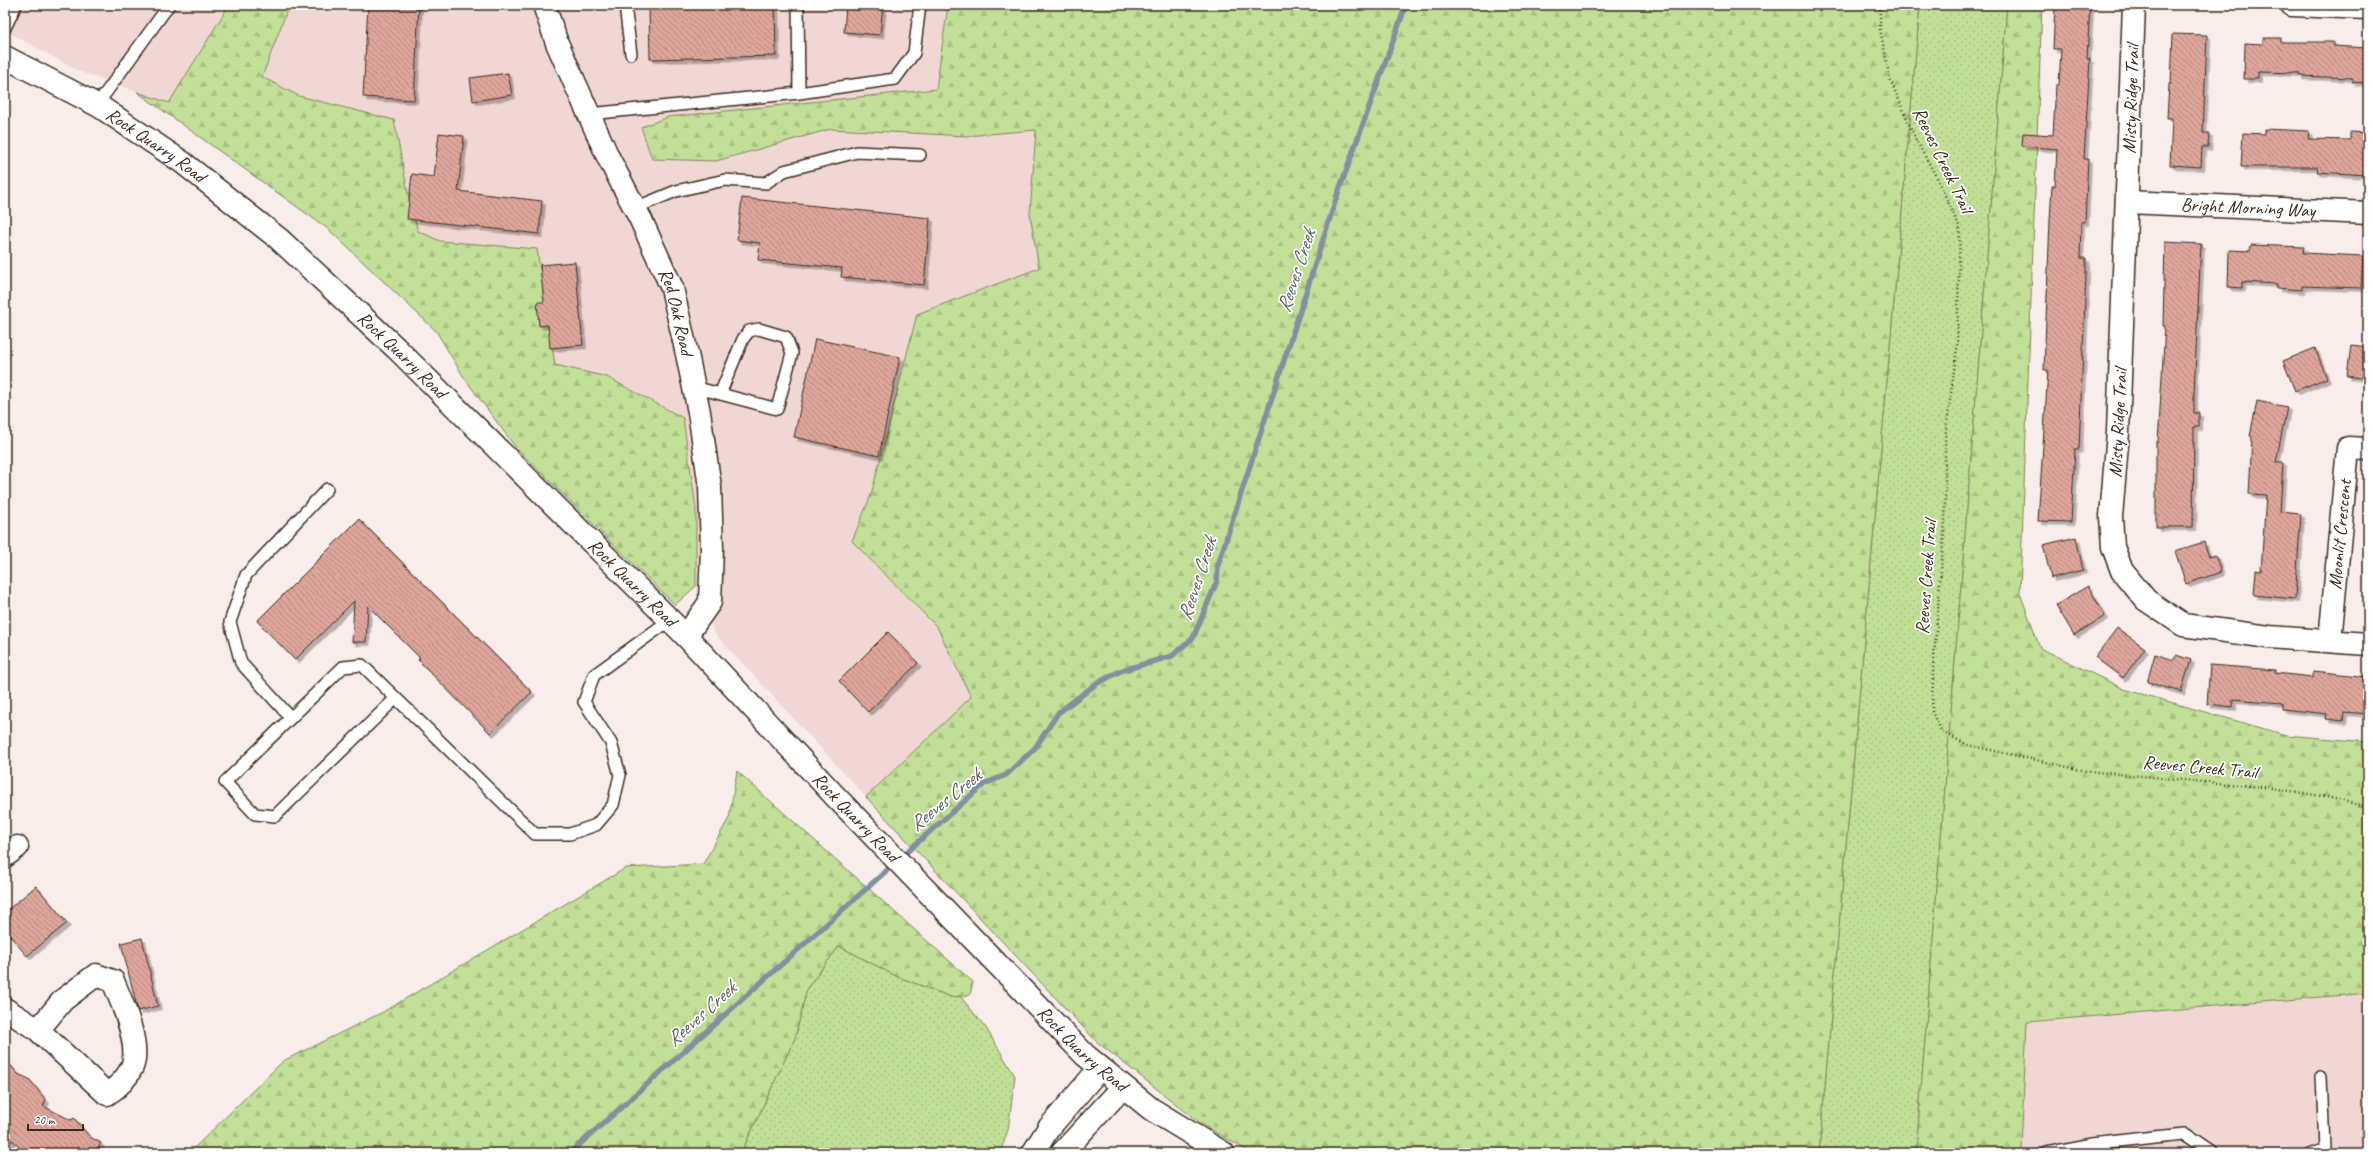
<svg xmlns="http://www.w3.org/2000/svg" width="2373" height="1158" font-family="Caveat,sans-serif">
<defs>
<pattern id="grass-dots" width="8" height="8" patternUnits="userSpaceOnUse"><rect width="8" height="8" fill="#c1df97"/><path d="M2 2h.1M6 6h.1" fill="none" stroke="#a7c082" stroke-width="1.8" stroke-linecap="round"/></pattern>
<pattern id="forest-firs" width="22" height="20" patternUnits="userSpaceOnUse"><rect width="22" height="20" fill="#c1df97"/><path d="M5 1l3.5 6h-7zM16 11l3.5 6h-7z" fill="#a7c082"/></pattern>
<pattern id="building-back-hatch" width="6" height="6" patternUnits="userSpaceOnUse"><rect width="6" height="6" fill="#dea59b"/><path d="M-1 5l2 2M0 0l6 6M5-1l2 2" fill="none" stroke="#b5877e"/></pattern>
<filter id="shadow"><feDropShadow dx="3.5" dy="3.5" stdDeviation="0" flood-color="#0004"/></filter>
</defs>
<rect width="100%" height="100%" fill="#f8edeb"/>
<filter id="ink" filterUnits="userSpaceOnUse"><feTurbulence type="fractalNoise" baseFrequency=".025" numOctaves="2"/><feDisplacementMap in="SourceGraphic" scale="8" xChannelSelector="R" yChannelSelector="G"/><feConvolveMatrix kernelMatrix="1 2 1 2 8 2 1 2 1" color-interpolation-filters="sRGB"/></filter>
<g filter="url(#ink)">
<path fill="#f0d7d3" d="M5,5H229L169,103L78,71L5,30Z
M289,5H948L936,89L668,117L641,127L652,159L716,161L831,129L966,136L1036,130L1030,214L1039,268L917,314L871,495L852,541L937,627L971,697L866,797L715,634L696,586V508L683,418L607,377L555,365L537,249L440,241L418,231L410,204L394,120L299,96L262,76Z
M2368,993V1153H1999L2021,1148L2026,1022Z"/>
<path fill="url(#grass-dots)" stroke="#7e845a" d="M1920,5H2007L1916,1153H1819Z
M839,946L896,976L951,997L960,996L986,1028L1015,1076L1008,1130L1000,1153H741L795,1038L807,988Z"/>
<path fill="url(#forest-firs)" stroke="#7e845a" d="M229,5H289L262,77L299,96L394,120L410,204L418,231L440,241L537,249L555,365L607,377L683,418L696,508V586L675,605L516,448L465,379L436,331L328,229L137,92L169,103Z
M948,5H1920L1819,1153H1251L1200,1123L1097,1042L866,797L971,697L937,627L852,541L871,495L917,314L1039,268L1030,214L1036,130L966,136L831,129L716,161L652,159L641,127L668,117L936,89Z
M2007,5H2042L2020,593L2040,648L2124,689L2286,735L2368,742V993L2027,1022L2021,1148L1999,1153H1916Z
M737,771L973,982L970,995L951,997L896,976L839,946L807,988L795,1038L741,1153H189L283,1061L383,1012L626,868L703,864L729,818Z"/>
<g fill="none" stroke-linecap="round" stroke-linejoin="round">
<path stroke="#818fa1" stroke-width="5.5" d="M901,857L984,784L1006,775L1035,748L1058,713L1096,684L1120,671L1172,656L1193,638L1217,581L1218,565L1337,196L1406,5
M570,1153L895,863"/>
</g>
<path fill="url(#building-back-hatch)" stroke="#3b2a1e" filter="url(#shadow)" d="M368,5H419L414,100L363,97Z
M649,5H775L776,56L650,59Z
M846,5H883L880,35L844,32Z
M2055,5H2090L2087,59H2090L2084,159H2088L2085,222H2081L2080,258H2086V274L2079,449H2075L2071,522L2038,521L2048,370H2044L2050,220L2052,186H2055L2057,149L2022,146L2023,133L2053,135L2056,85H2059L2061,49H2053Z
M2173,34L2207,35L2203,133H2209L2208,147H2202L2201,167L2170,165L2172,118H2167L2169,84H2171Z
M2263,38H2281V42H2333V46L2368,48L2366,83L2352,82V78L2299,76V73L2258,72V79H2244L2245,43L2263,44Z
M508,73L512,95L473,101L470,78Z
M2265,129L2309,131L2308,139L2350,140V132L2368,133V175L2317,172L2318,167H2241L2243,133L2265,134Z
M439,133L464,136L458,191L542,201L539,234L407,219L412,174L434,177Z
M742,198L930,218L924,285L841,277L842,268L758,260L760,243L737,240Z
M2165,242L2201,244L2194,393V413H2199V427H2194L2193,527H2156V442H2158L2165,326H2163Z
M2251,245L2304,247L2303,253L2363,256L2361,288L2302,286V290L2277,288V284L2242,282V288L2228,287L2229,250L2250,251Z
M575,262L583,345L550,348L548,325L539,326L537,302H544L540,265Z
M815,339L900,357L879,456L794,437Z
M2351,345L2368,347V379L2347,376Z
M2315,348L2327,378L2295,391L2283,361Z
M2257,401L2287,407L2276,462H2283L2280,512L2301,514L2295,599L2254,595L2256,570L2261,571L2266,495L2249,494L2252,437L2250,436Z
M359,519L532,692L490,733L418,660L420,658L368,606L366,642H352L354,601L295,660L257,621Z
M2076,537L2083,570L2051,578L2043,545Z
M2204,542L2209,557L2215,555L2221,572L2186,584L2175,551Z
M2088,586L2105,616L2074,635L2056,605Z
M2117,628L2145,648L2123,678L2095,657Z
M888,632L918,663L868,712L839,681Z
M2155,654L2174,660L2176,655L2191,660L2181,692L2147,682Z
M2210,665L2275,670V673L2313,677V671L2368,677V714L2344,712L2343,721L2326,719L2327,714L2282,709V703L2233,699V707L2207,704Z
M36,886L67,923L27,956L5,930V912Z
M142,938L158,1006L138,1011L121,943Z
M5,1059L18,1074L29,1079L46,1100L43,1106L71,1120L74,1118L90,1137L101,1143L96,1153H24L13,1140L5,1147Z"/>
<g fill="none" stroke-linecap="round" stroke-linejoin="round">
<g stroke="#3b2a1e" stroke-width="14">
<path id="service" d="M625,5L631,54
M5,28L16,5
M799,93L895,79L914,53L920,5
M97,105L169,5
M589,114L799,93L798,5
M635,208L676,191L725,180L766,183L784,171L857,152L920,155
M694,387L777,409L792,353L786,337L759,329L749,331L743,339L720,394
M396,698L275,816L255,814L225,782L343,667L362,665L535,834H570L596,825L613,805L620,775L611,743L584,702L594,675L670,620
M291,718L241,663L230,622L246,575L327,489
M2046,1153L2093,1144L2182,1134L2210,1153
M2308,1153L2324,1147L2321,1076"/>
</g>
<g stroke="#3b2a1e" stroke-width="25">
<g id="minor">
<path d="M2134,5L2118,432L2111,517L2113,547L2122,571L2146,600L2183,625L2269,637L2368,644"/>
<path d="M2292,5L2368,8"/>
<path id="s1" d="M2127,202L2368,213"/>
<path id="s2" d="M2330,641L2348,448L2368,449"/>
<path d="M5,856L17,847"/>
<path d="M5,1009L38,1030L107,1094C117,1088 127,1078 132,1067C141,1045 122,1002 113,981L96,975L63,1000L38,1030"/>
<path d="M1033,1153L1048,1129L1100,1068"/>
<path d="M1062,1153L1123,1087"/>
</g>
</g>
<g stroke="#3b2a1e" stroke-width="25">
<g id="tertiary">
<path id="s3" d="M544,5L557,43L608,157L641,220L672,288L687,354L699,412L710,487L712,549L710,602L686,636"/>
<path id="s4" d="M5,57L99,106L182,162L279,239L397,349L686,636L835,796L1085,1055L1151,1109L1223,1153"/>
</g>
</g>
<path stroke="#3b2a1e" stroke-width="2.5" stroke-dasharray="1 3" stroke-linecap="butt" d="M1880,5V29L1890,79L1916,140L1937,178L1960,228L1957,348L1945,438V521L1933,670L1932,712L1942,732L1968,745L2086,771L2272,788L2327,797L2368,807"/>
<use href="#service" stroke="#fff" stroke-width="11"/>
<use href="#minor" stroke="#fff" stroke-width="22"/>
<use href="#tertiary" stroke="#fff" stroke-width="22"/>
</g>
</g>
<g text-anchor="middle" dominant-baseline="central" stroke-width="3.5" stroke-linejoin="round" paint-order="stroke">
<g font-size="19" fill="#3b2a1e" stroke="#fff">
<text transform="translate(2131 99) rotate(-88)">Misty Ridge Trail</text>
<text stroke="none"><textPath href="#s4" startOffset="175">Rock Quarry Road</textPath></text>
<text transform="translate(1943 160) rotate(64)">Reeves Creek Trail</text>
<text stroke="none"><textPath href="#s1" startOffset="121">Bright Morning Way</textPath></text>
<text stroke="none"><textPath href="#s3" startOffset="335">Red Oak Road</textPath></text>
<text stroke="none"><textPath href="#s4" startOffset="499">Rock Quarry Road</textPath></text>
<text transform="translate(2118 423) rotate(-87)">Misty Ridge Trail</text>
<text stroke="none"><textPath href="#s2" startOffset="107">Moonlit Crescent</textPath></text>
<text transform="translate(1926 577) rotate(-86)">Reeves Creek Trail</text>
<text stroke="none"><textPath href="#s4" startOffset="823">Rock Quarry Road</textPath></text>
<text transform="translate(2200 767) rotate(5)">Reeves Creek Trail</text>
<text stroke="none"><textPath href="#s4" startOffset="1147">Rock Quarry Road</textPath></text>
<text stroke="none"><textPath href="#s4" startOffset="1471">Rock Quarry Road</textPath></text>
</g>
<g font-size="20" font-style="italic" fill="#5e5d5f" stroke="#fff">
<text transform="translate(1296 271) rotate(-72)">Reeves Creek</text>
<text transform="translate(1197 579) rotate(-72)">Reeves Creek</text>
<text transform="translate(945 800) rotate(-39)">Reeves Creek</text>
<text transform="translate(701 1014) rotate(-42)">Reeves Creek</text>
</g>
</g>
<rect width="2373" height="1158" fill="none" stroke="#fff" stroke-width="20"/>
<rect x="10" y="10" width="2353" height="1138" fill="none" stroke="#3b2a1e" stroke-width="1.5" filter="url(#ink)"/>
<path d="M28 1124v6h55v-6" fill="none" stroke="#3b2a1e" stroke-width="2"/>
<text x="34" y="1124" font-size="12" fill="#3b2a1e" stroke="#ffffff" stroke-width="3" paint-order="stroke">20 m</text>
</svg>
